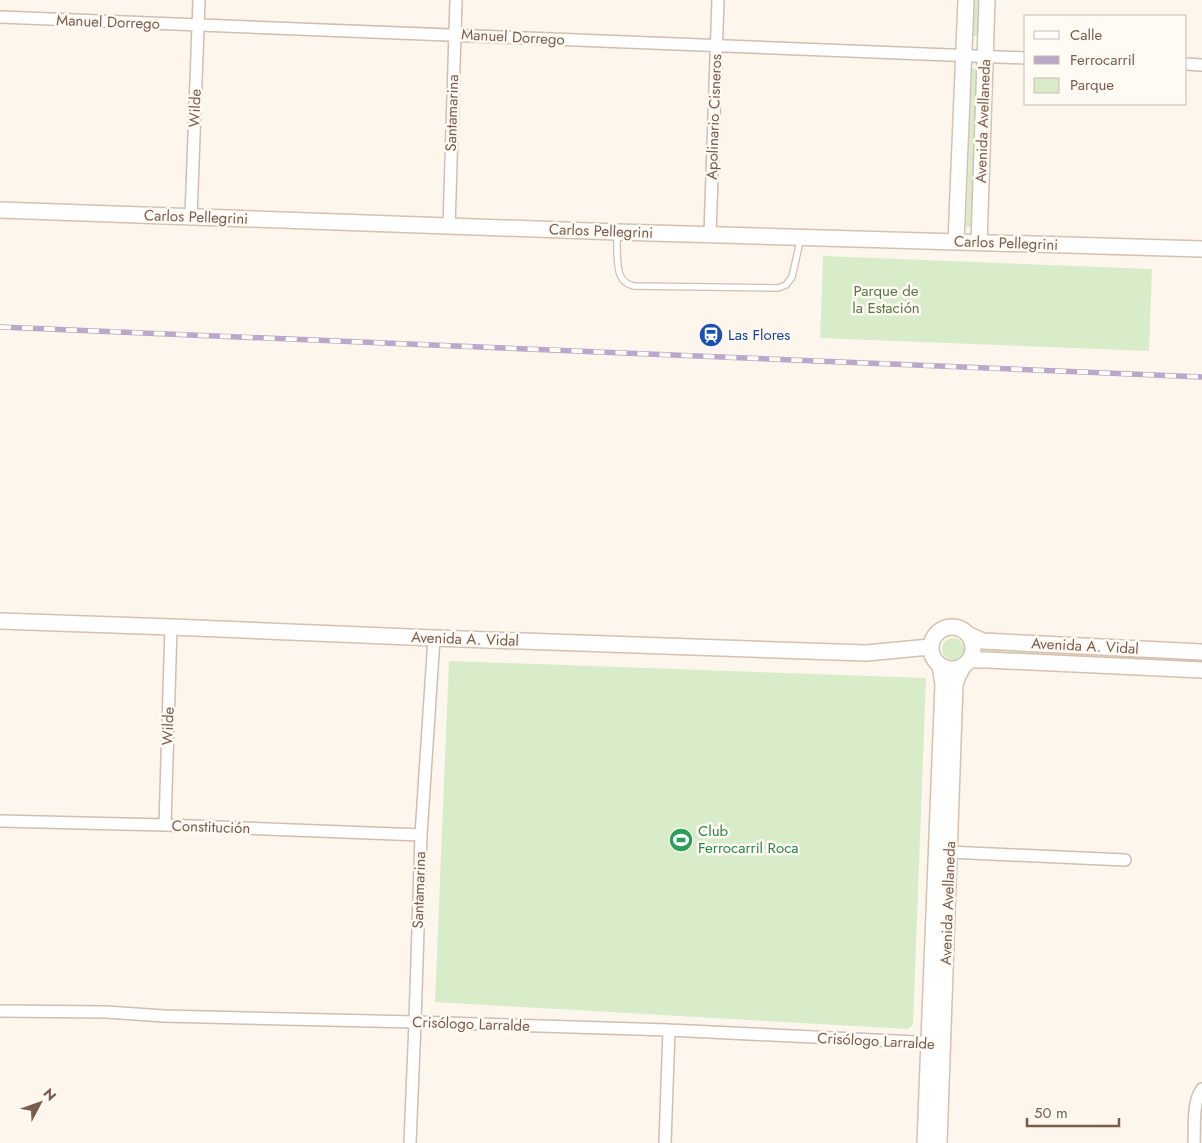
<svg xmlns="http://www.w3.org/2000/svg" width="1202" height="1143" font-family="Jost,sans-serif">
<rect width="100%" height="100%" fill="#fdf6ec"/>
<path fill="#d8ecc9" d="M975,0H981L980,36H973Z
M972,68L979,69L972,227H966Z
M823,256L1152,269L1149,351L820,338Z
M942 649a11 11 0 1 1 22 0a11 11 0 1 1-22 0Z
M981,648L1202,657L1201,662L980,653Z
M449,661L926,678L913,1025L908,1029L435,1002Z"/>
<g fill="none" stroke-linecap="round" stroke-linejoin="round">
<g stroke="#d1beb0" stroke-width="8">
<path id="lane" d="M617,232C617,243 616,269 621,277C624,282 629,285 634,286L778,288L786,285L792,277L801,237"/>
</g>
<g stroke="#d1beb0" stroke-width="14">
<path id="street" d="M0,17L1026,58
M1186,64L1202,65
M191,217L199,0
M449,227L456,0
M710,234L718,0
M0,821L165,825L421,835
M165,825L171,627
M949,852L1125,860
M0,1011L106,1012L164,1016L415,1022L669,1030L936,1043
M410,1143L415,1022L421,835L434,638
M665,1143L669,1030
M1194,1143C1195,1127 1192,1102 1202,1089"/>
</g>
<g stroke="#d6c0b0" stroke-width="18">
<path id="secondary" d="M0,210L617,232L1202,249
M956,242L966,0
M979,243L987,0
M0,621L171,627L434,638L866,653L930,647
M931 648a21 21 0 1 1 42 0a21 21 0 1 1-42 0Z
M969,635L983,641L1202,652
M969,660H987L1202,670
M925,1143L943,684L940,666
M939,1143L955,684L958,676L964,665"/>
</g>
<use href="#lane" stroke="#fff" stroke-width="5.5"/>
<use href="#street" stroke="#fff" stroke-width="11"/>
<use href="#secondary" stroke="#fff" stroke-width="15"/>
<g stroke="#b9a8c9" stroke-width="5.5">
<path id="rail" d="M0,327L1202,377"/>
</g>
<use href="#rail" stroke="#fffaf3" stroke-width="4" stroke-dasharray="11" stroke-linecap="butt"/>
</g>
<defs>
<g id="station-disc" transform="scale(1.25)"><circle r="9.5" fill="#1a4fb4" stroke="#fffaf3"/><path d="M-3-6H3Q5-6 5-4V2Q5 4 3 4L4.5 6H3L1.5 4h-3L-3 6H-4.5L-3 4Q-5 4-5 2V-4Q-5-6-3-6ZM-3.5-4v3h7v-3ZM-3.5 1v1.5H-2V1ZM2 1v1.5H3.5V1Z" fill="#fff"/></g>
<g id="stadium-disc" transform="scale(1.25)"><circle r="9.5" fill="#2e9e5b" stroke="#fffaf3"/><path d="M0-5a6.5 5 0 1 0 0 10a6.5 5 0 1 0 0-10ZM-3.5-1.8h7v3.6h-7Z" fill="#fff"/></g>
</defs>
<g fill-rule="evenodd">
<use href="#station-disc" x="711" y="335"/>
<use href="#stadium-disc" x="681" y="840"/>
</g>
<g text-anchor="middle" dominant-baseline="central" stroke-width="5" stroke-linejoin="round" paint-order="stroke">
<g font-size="15" fill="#7a5c4d" stroke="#fffaf3">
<text transform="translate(108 22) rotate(2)">Manuel Dorrego</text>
<text transform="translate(513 37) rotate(3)">Manuel Dorrego</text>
<text transform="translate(195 108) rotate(-88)">Wilde</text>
<text transform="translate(452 113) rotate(-88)">Santamarina</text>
<text transform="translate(714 117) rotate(-88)">Apolinario Cisneros</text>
<text transform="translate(983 121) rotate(-88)">Avenida Avellaneda</text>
<text transform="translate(196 217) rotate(2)">Carlos Pellegrini</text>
<text transform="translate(601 231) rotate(2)">Carlos Pellegrini</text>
<text transform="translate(1006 243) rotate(2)">Carlos Pellegrini</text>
<text transform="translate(465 639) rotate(2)">Avenida A. Vidal</text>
<text transform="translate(1085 646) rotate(3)">Avenida A. Vidal</text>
<text transform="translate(168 726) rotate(-88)">Wilde</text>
<text transform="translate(211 827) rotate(2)">Constitución</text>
<text transform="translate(419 890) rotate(-88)">Santamarina</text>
<text transform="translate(948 903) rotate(-88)">Avenida Avellaneda</text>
<text transform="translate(471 1024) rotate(2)">Crisólogo Larralde</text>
<text transform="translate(876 1041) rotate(3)">Crisólogo Larralde</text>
</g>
<g font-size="15" fill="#537a41" stroke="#fffaf3">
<text x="886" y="291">Parque de<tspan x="886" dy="17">la Estación</tspan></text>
</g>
<g font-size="15" fill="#164399" stroke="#fffaf3" text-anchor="start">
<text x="728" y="335">Las Flores</text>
</g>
<g font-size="15" fill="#27864d" stroke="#fffaf3" text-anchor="start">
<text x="698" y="831">Club<tspan x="698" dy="17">Ferrocarril Roca</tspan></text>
</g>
</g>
<rect x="1024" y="15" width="162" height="90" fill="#fffaf3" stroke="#cabbb1"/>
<rect x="1034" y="31" width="25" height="8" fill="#ffffff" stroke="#cabbb1"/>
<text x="1070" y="40" font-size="15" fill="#7a5c4d">Calle</text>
<rect x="1034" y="56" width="25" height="8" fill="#b9a8c9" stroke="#cabbb1"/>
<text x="1070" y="65" font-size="15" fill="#7a5c4d">Ferrocarril</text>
<rect x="1034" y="78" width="25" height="15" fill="#d8ecc9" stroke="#cabbb1"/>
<text x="1070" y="90" font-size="15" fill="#7a5c4d">Parque</text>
<g transform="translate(40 1103) rotate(49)" stroke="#fffaf3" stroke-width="4" paint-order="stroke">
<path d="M0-4L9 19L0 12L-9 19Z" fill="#7a5c4d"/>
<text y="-8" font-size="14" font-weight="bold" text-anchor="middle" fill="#7a5c4d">N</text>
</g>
<path d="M1027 1118v8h92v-8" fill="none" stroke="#7a5c4d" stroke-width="2.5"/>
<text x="1034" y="1118" font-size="15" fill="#7a5c4d" stroke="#fffaf3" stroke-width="4" paint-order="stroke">50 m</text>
</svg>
